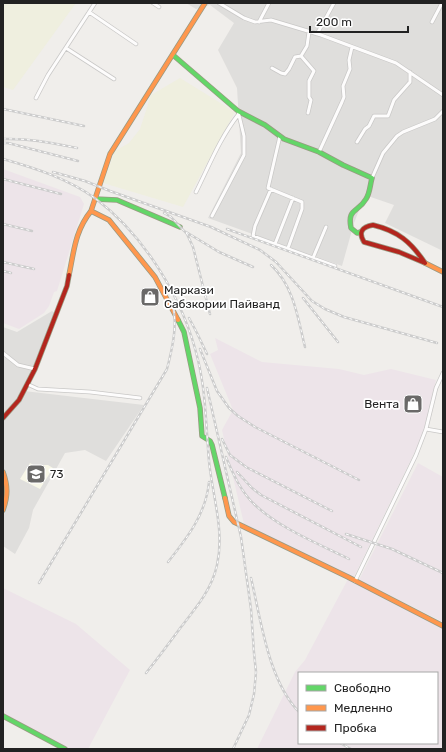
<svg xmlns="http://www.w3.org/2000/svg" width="446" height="752" font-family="Rubik,sans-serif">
<rect width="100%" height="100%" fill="#f0eeeb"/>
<path fill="#dfdedc" d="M186,3H443V251L385,223L394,205L365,195L354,223L342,266L208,218L241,153L237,88L218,50L234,23L210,5L196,9Z
M52,311L55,313L24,391L144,405L106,461L85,450L65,453L33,510L29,528L15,554L3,546V327L17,332Z"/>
<path fill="#ede4e9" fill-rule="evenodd" d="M3,169L80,197L84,204L57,291L54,292L49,306L44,313L19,329L3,323Z
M215,338L262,362L339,369L364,375L391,369L436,380L422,437L353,579L244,524L222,430L233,410L210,354L218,350Z
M418,463L443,477V622L359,580Z
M348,579L443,628V749H257L295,672L305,660ZM299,673H437V743H299Z
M3,588L76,624L130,670L88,749H69L3,715Z"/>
<path fill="#f8f7e8" d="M30,463L41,469L43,465H48L53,468L40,489L20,479Z"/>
<path fill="#efefdf" d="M3,3H76L13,90L3,87Z
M180,78L235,112L183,207L103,183L115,151L129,143L140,129L151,95Z"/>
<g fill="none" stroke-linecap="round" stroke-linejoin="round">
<g stroke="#c9c8c7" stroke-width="4.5">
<path id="street" d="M153,3L159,7
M219,3L244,18L255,22L271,20L321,35L396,63L443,95
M89,12L136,44
M259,22L269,3
M432,22L442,3
M317,34L334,3
M66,48L114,79
M301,56L314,71L309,81V97L311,100L308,113
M272,68L281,73L285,74L289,69L295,57L301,56L307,46L309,32
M36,98L48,75L95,3
M280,136L268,188L302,202V209L288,248
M357,142L365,129L369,126L374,116H388L394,100L410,82V72
M319,152L342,102L344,97L343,86L350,69L349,60L352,47
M372,178L383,153L397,136L403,132L435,119L443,111
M271,189L255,226L253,236L335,266
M196,192C209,166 220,138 238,115
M212,216L244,155V136L238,111
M275,244L293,198
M313,258L326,227
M3,353L18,365L35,369
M27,384L38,389L90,392L140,398
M426,429L443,432
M355,581L416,455L426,429L436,388L443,373"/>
</g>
<g stroke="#999a82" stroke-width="5.5">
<path id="fast" d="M173,55L238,111L265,125L284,139L319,152L343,165L372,178C370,185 370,193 366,199C358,213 347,208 351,228L357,233L361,232
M95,199L117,200L180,227
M178,320L184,332L200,408L202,436L210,441L212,445L225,498
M3,716L65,749"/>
</g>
<g stroke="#999a82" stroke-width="5.5">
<path id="slow" d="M91,211L110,154L205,3
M425,263L443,272
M69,275C74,251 75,231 91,211L109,220L155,277L178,320
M3,472C8,486 8,496 3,510
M225,498L229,516L234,522L348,577L443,626"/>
</g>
<g stroke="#999a82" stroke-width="5.5">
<path id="jam" d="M373,225C398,231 411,242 425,263L399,252L364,242C358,232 362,227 373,225Z
M3,418L19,400L35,369L67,286L69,275"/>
</g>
<use href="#street" stroke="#fdfcfc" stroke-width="3"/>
<use href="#fast" stroke="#63d668" stroke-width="4"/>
<use href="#slow" stroke="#ff974d" stroke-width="4"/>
<use href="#jam" stroke="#b3261e" stroke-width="4"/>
<g stroke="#ccc" stroke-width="2.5">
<path id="rail" d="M3,109L84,126
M3,139C29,138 52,143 77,148
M3,143H8L78,161
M3,159C35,168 69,179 96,199C145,236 184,300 198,360C206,393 206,427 209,461C212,494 225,531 217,565C212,589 196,608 181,627C170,642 158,658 146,673
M53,172L85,181L110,191L211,227L260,250L276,262L312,301L325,309L344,317L437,343
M3,179L61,194
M164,213L171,217L187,234L193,247L210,314
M3,224L32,231
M227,229L443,307
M186,232L219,252L253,267
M3,262L34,269
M271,265C294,286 298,319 305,347
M3,271L11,273
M303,298L338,342
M189,318L197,333L207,354
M200,349L217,391L229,408L238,416L255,427L359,480
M207,388L241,537L251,609L254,653L256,672L254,694L249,715L233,749
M222,439L230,455L246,467L332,511
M226,457C233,474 241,492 255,505C281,529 317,543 349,559
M237,472L252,488L261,495L361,547
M346,534L392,549L443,573
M168,562C187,538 206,514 209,482
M251,578C261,620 268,680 299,712
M39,583L167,369C173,346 178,323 172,301
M340,743L351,749"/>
</g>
<use href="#rail" stroke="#fff" stroke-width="1" stroke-dasharray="3" stroke-linecap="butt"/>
</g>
<defs>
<g id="shop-square" transform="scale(1)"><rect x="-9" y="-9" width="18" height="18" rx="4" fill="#6a6968" stroke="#fff"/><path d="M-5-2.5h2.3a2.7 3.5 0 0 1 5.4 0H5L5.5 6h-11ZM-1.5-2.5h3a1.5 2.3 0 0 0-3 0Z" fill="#fff"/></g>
<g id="school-square" transform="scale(1)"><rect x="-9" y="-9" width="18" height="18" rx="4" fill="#6a6968" stroke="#fff"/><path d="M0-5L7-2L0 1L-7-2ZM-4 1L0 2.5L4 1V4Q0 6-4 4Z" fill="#fff"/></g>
</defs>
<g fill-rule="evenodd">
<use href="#shop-square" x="150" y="297"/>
<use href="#shop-square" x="413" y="404"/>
<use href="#school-square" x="36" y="474"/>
</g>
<g text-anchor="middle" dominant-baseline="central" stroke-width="3.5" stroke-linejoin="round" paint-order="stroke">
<g font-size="12" fill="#222" stroke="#fff" text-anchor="start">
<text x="164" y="290">Маркази<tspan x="164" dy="14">Сабзкории Пайванд</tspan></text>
<text x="399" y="404" text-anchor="end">Вента</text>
<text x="50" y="474">73</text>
</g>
</g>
<rect width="446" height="752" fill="none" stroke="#222222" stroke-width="8"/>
<rect x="298" y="672" width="140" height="72" fill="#ffffff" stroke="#a7a7a7"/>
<rect x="306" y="685" width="20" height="6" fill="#63d668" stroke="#a7a7a7"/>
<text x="334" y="692" font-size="12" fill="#222222">Свободно</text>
<rect x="306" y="705" width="20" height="6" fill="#ff974d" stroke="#a7a7a7"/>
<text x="334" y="712" font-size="12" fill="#222222">Медленно</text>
<rect x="306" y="725" width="20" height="6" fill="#b3261e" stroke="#a7a7a7"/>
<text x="334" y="732" font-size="12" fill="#222222">Пробка</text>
<path d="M310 26v6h98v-6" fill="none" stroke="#222222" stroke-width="2"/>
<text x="316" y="26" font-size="12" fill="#222222" stroke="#ffffff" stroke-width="3" paint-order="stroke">200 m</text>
</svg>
